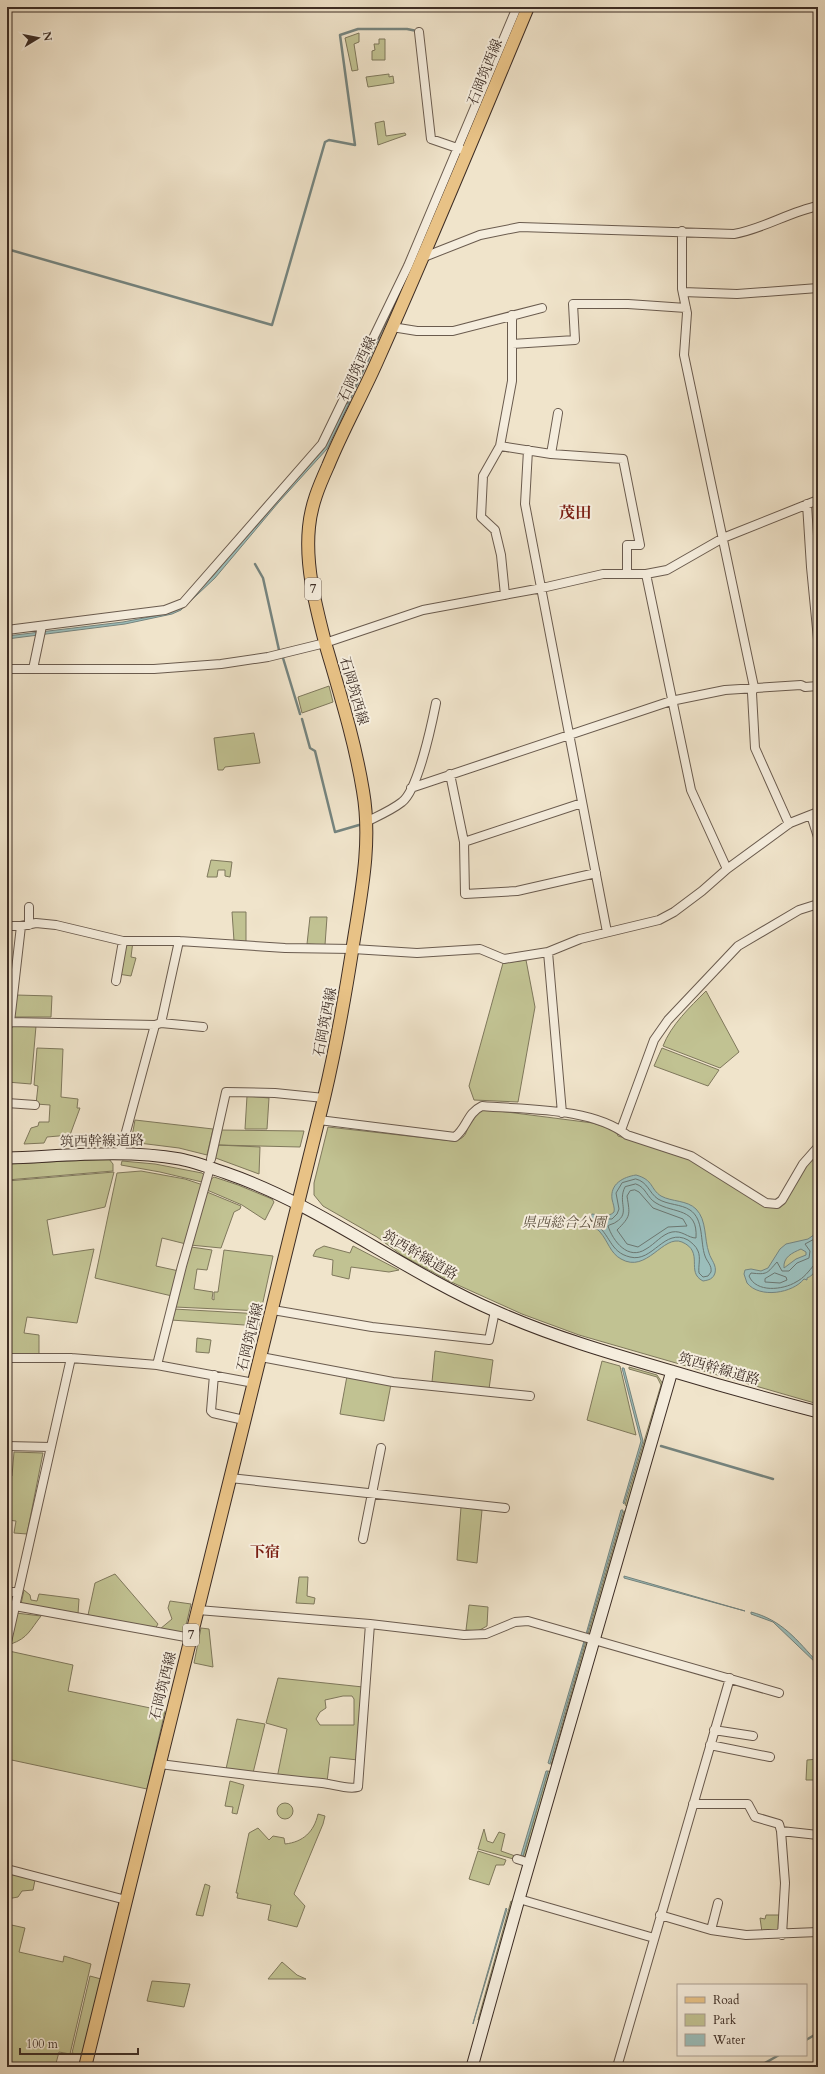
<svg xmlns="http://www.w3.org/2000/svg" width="825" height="2074" font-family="Cardo,'Noto Serif JP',serif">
<rect width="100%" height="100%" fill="#f0e4cb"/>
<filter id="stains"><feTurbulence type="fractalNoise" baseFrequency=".005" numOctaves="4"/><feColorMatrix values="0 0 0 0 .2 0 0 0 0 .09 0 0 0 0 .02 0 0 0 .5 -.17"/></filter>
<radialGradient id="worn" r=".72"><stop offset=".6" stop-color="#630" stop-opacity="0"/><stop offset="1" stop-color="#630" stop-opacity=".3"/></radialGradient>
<path fill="#c1c292" stroke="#7f785c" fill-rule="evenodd" d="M359,33V42L354,44L358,70L352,71L345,38Z
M379,39H385V60H372V51L375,50L374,44H379Z
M389,74V77L393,76L394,83L368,87L366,77Z
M384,121L386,136L405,133L406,135L378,145L375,123Z
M329,686L333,702L302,713L298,697Z
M254,733L260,763L225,767L223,770H218L214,738Z
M211,860L232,862L230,877L225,876V870H218L217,877H207Z
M232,912H246V942L234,941Z
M310,917H327L325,945L307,944Z
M133,941L131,957L136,958L131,976L118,974L124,942Z
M526,960L535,1007L518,1102L474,1100L469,1086L503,963Z
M706,991L739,1052L720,1068L663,1046C671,1025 690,1007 706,991Z
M16,995L52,996L51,1017H14Z
M11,1026H36L31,1084L7,1082V1034Z
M37,1048L63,1049L61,1097L78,1099L77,1108H80L70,1135L47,1137L44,1143L24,1144L31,1128L38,1126L39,1122H49L50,1105L36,1104L38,1086L34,1085Z
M662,1048L719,1070L708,1086L654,1066Z
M247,1096L269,1098L267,1129H245Z
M483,1109L593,1123L616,1131L618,1136L684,1155L765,1205L777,1208L781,1206L808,1162L818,1151V1404L579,1335L522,1314L449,1281L403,1256L377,1237L323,1206L314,1195V1183L328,1127L453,1141C472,1138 464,1125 474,1114C476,1112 480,1111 483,1109Z
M135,1120L213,1129L207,1155L179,1148L131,1142Z
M219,1130L304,1131L300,1147L218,1145L260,1147L259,1174L213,1157Z
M109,1159L113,1164V1171L7,1180V1164Z
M122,1161L155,1164L202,1173L204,1175L202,1182L160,1172L121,1165Z
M141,1171L185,1179L203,1185L186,1244L162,1238L156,1266L179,1271L172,1296L95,1278L117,1173Z
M114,1172L105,1207L47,1220L53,1255L94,1249L77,1323L27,1317L24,1333L39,1335V1354L7,1355V1181Z
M214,1177L238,1185L272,1199L274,1202L265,1220L242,1205L207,1190L210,1180Z
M207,1192L241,1206L240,1209L234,1212L221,1248L190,1245Z
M324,1246L350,1253L353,1246L399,1270L389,1272L351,1267L349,1279L332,1275L333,1260L313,1256L316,1250Z
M191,1247L212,1250L207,1270L197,1269L194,1289L213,1292L212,1299L214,1300V1292H218L224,1250L273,1256L261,1311L175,1307Z
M174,1309L261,1314L259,1326L171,1320Z
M197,1338L211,1340L209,1353L196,1352Z
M435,1351L493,1360L489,1389L432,1382Z
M602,1361L620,1366L636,1435L587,1420Z
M629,1367L657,1375L663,1384L628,1506L625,1505L661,1385L657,1377L629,1369Z
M347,1376L391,1384L384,1421L340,1414Z
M14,1452L43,1453L27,1534L14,1533L16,1521L7,1520V1477L12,1476Z
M461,1507L482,1510L477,1563L457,1560Z
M624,1511L627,1512L591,1635L588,1634Z
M115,1574L158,1624L155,1629L88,1615L95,1583Z
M299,1577H308L307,1596L315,1598L314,1604L296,1603Z
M24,1590L30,1595L31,1600L37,1601L39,1594L79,1599L78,1614L21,1604Z
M170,1601L191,1604L184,1634L160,1629L172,1619L168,1608Z
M469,1605L488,1607L487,1626L478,1631L466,1630Z
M16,1613L41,1616C30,1630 28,1638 11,1644Z
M201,1628L209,1629L213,1667L194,1663Z
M586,1641H589L554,1765H551Z
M9,1651L73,1665L68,1691L165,1711L147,1789L7,1759V1726L11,1713L7,1712V1659Z
M278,1678L363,1687L358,1760L330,1757L327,1782L277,1778L287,1729L266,1723ZM343,1696H352L354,1699V1725H320L316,1719L320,1712L326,1708L325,1700Z
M237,1719L265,1724L253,1773L226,1769Z
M818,1759V1780H806L807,1760Z
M548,1771L552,1772L526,1857H523Z
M230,1781L244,1785L237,1814L232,1813L233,1807L225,1806Z
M277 1811a8 8 0 1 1 16 0a8 8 0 1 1-16 0Z
M318,1814L325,1816L323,1824L294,1894L305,1906L297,1927L268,1920L271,1905L237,1898L238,1893H236L249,1833L258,1828L269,1840L273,1836L284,1838L285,1844C303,1842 314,1832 318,1814Z
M484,1829L487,1841L493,1843L499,1832L505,1834L501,1851L518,1857L517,1860L478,1849Z
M478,1851L506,1860L504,1865H496L489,1885L469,1879Z
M7,1873L35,1880L33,1890L22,1891L18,1897L7,1899Z
M205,1884L210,1886L203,1916L196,1915Z
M511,1901L514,1902L481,2019L478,2020Z
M766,1915H781L779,1931L762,1932L760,1918L765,1919Z
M7,1924L25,1928L19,1952L63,1962L64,1956L91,1964L70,2054L59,2052L55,2067H7Z
M282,1962L297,1975L306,1979H268Z
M90,1976L101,1979L82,2055L72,2053Z
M152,1981L190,1984L184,2007L147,2001Z"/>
<path fill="#9bbebb" stroke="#75847f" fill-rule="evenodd" d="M348,400L350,401L327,449L278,503L215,578L181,610L172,614L125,624L7,639V636L123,622L165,614L184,605L213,576L248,533L324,449Z
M636,1175C654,1180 650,1189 661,1196C672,1202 687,1200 696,1209C707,1220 704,1239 709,1253C711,1260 717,1265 715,1273C713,1279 709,1280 703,1281C685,1272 705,1252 682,1242C663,1234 647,1274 621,1259C610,1253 608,1241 600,1232C598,1229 592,1227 588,1224L592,1214C600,1215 608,1218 614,1212C615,1208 613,1204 612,1199C610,1184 623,1177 636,1175Z
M818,1232C818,1246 823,1272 807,1278V1280L804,1279C793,1293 760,1299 747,1283C746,1280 745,1277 744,1274L745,1270L751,1269L761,1271L768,1268L780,1249L786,1244L808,1239ZM801,1249L806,1252V1255L796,1259L784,1268C783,1257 792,1253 801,1249Z
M622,1368H624L643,1441L624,1504L623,1503L641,1441Z
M621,1510H623L587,1634H586Z
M624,1576L745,1611L624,1578Z
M751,1612C782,1620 797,1640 818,1663V1665L773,1622L751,1614Z
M584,1641H585L550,1764L548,1763Z
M546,1771H548L523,1856L521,1855Z
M506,1908L507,1909L473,2024V2023Z"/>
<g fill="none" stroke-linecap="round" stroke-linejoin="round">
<path stroke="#6c7670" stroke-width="1" d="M636,1179C648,1182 649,1193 658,1199C668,1205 681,1204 690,1210C704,1219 700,1242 705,1256C707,1262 712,1265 711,1272L708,1276L703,1277L699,1273C698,1266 701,1258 698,1251C696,1246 692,1243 688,1240C664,1227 653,1263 630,1257C609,1252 611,1234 594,1223L595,1219H612L617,1214L619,1209L616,1193L622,1183Z
M636,1184C646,1187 647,1198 656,1203C674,1214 698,1207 696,1238C688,1238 682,1230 672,1232C662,1234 655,1244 646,1249C628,1261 613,1241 608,1226C610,1224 614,1224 616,1222C631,1213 617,1202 625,1187Z
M635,1190L639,1192L653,1208L683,1219L687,1226L668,1227L638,1247L627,1244L617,1230C631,1216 630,1215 627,1196L630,1191Z
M818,1237L805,1244L810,1251L809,1258L797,1263L789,1271H782L777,1262C767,1273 768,1275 751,1273L749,1276C756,1293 783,1290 796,1282C804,1278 809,1271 814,1265L818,1264
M775,1273L786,1277L787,1280L780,1283L765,1282V1279Z"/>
<path stroke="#75847f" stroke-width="2.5" d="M7,249L272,325L325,142L329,140L355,145L340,35L358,29H407L417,31
M348,403L394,304
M255,564L263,578L279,650
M283,658L300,714
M302,719L310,748L315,751L335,832L359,825
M661,1446L773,1479
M806,2040L818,2033
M758,2067L779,2055"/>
<g stroke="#6a5b4e" stroke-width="10">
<path id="street" d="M419,32L431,139L463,150
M682,231V289L687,313L684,355L754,687L752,693L755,748L789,824
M424,257L480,235L520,227L734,234C763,229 789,212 818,206
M683,292L737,294L818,288
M392,327L417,331H453L542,308
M512,344L575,340L573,304H628L686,308
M500,446L551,454L623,459L640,545H627V574
M528,450L525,504L607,932
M551,454L558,413
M807,504L811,567L818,639
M646,574L691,790L727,869
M505,595L501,555L495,530L481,517L483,476L500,446L512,381V315
M7,630L165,610L183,603L322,444L408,266L517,7
M7,669H154L221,664L268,657L325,643L423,610L542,588L603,574H646L667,570L723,538L818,500
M33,669L42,626
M450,774L464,842L465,894L517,891L596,873
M411,788L671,701L725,690L801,685L805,687L818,686
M811,815L818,837
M366,822C378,816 392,810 402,802C418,790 432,723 436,703
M464,842L582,803
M29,925V907
M7,926H21L36,923L56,925L123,941H179L285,948L353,949L417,953L480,949L504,959L548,952L580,939L659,920L674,912L702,891L727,869L790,823L818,812
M548,952L562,1113
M116,981L123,941
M10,1022L155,1025L161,1023L179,941
M161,1023L203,1027
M7,1027L10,1022L21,926
M7,1103L35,1105
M319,1120L455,1137C467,1128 467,1113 482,1106C525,1110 591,1107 627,1135L691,1156L766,1203L777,1204L782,1200L803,1164L818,1147
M621,1130L654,1040L668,1020L738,946L799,910L818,904
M120,1154L155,1025
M211,1159L226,1092L275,1093L324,1098
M273,1310L372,1327L489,1340L495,1311
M261,1357L393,1382L530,1396
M7,1358H71L157,1365L254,1383
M157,1365L182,1266L210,1168
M214,1375L211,1411L213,1413L244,1420
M7,1446L51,1447
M230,1478L505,1508
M363,1539L381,1448
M7,1592H18
M15,1606L191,1638
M198,1610L370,1624L464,1635L486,1634L515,1622L528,1621L779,1693
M7,1642L71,1358
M714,1730L753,1736
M710,1745L770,1757
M160,1764C214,1771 268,1778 322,1783C333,1784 347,1790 358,1787L370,1624
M693,1804H748L755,1817L779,1824L781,1831L785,1883L782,1935
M781,1831L818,1835
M517,1859L530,1863
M7,1869L126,1900
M519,1899L654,1938
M660,1915L711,1930L746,1935L818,1932
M711,1930L718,1903
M617,2067L730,1678"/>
</g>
<g stroke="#3d2d25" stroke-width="13">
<path id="secondary" d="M7,1158C64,1156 124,1149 180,1159C195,1162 211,1168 226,1173C322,1206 402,1271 495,1311C551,1336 609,1353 668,1370C718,1385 768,1399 818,1412
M472,2067L519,1899L672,1371"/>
</g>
<g stroke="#3d2d25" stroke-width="14">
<path id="primary" d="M85,2067L324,1098C336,1047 345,997 353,945C361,894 372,843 363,791C355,742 340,694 326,646C316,607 305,567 309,527C311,505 319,486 328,466C343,429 363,394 379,357C431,241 479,124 528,7"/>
</g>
<use href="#street" stroke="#f5eddd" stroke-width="8"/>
<use href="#secondary" stroke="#f5eddd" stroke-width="11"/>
<use href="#primary" stroke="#e8c286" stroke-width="12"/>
</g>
<g text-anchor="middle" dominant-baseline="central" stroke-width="4" stroke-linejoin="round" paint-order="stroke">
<g fill="#f5eddd" stroke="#74675c" stroke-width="1">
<rect x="305" y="578" width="16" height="22" rx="3"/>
<rect x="183" y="1624" width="16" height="22" rx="3"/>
</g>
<g font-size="13" font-weight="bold" fill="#3d2d25">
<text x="313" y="589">7</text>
<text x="191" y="1635">7</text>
</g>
<g font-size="14" fill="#3d2d25" stroke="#f5eddd">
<text transform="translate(485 72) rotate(-68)">石岡筑西線</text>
<text transform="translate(357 369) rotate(-65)">石岡筑西線</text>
<text transform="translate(354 691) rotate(74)">石岡筑西線</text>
<text transform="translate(325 1022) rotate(-79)">石岡筑西線</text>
<text transform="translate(102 1141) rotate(-1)">筑西幹線道路</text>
<text transform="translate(420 1255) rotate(30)">筑西幹線道路</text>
<text transform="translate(250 1337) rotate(-76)">石岡筑西線</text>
<text transform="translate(719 1369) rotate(16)">筑西幹線道路</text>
<text transform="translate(163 1686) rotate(-76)">石岡筑西線</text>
</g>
<g font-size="14" font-style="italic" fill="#5e5240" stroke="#f5eddd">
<text x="564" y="1222">県西総合公園</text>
</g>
<g font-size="15" font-weight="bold" fill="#7a1f14" stroke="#f5eddd">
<text x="265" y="1552">下宿</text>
</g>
<g font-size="16" font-weight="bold" fill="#7a1f14" stroke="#f5eddd">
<text x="575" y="513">茂田</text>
</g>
</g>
<rect width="825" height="2074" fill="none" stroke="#f0e4cb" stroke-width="24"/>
<rect x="8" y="8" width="809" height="2058" fill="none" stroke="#3d2d25" stroke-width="2"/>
<rect x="12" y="12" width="801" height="2050" fill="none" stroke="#3d2d25"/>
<rect x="677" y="1984" width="130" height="72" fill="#f5eddd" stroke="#aba093"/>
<rect x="685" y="1997" width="20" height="6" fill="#e8c286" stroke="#aba093"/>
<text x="713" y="2004" font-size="12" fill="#3d2d25">Road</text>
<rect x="685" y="2014" width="20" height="12" fill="#c1c292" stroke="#aba093"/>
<text x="713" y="2024" font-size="12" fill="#3d2d25">Park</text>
<rect x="685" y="2034" width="20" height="12" fill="#9bbebb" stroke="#aba093"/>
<text x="713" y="2044" font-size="12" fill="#3d2d25">Water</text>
<g transform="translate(38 38) rotate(80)" stroke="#f5eddd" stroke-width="3" paint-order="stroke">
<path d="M0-3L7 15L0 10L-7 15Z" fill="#3d2d25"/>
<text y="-6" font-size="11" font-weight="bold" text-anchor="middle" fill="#3d2d25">N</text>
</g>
<path d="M20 2048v6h118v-6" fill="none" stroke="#3d2d25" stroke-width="2"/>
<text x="26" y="2048" font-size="12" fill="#3d2d25" stroke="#f5eddd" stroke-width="3" paint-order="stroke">100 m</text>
<rect width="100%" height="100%" filter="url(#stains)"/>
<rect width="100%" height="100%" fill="url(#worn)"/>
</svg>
